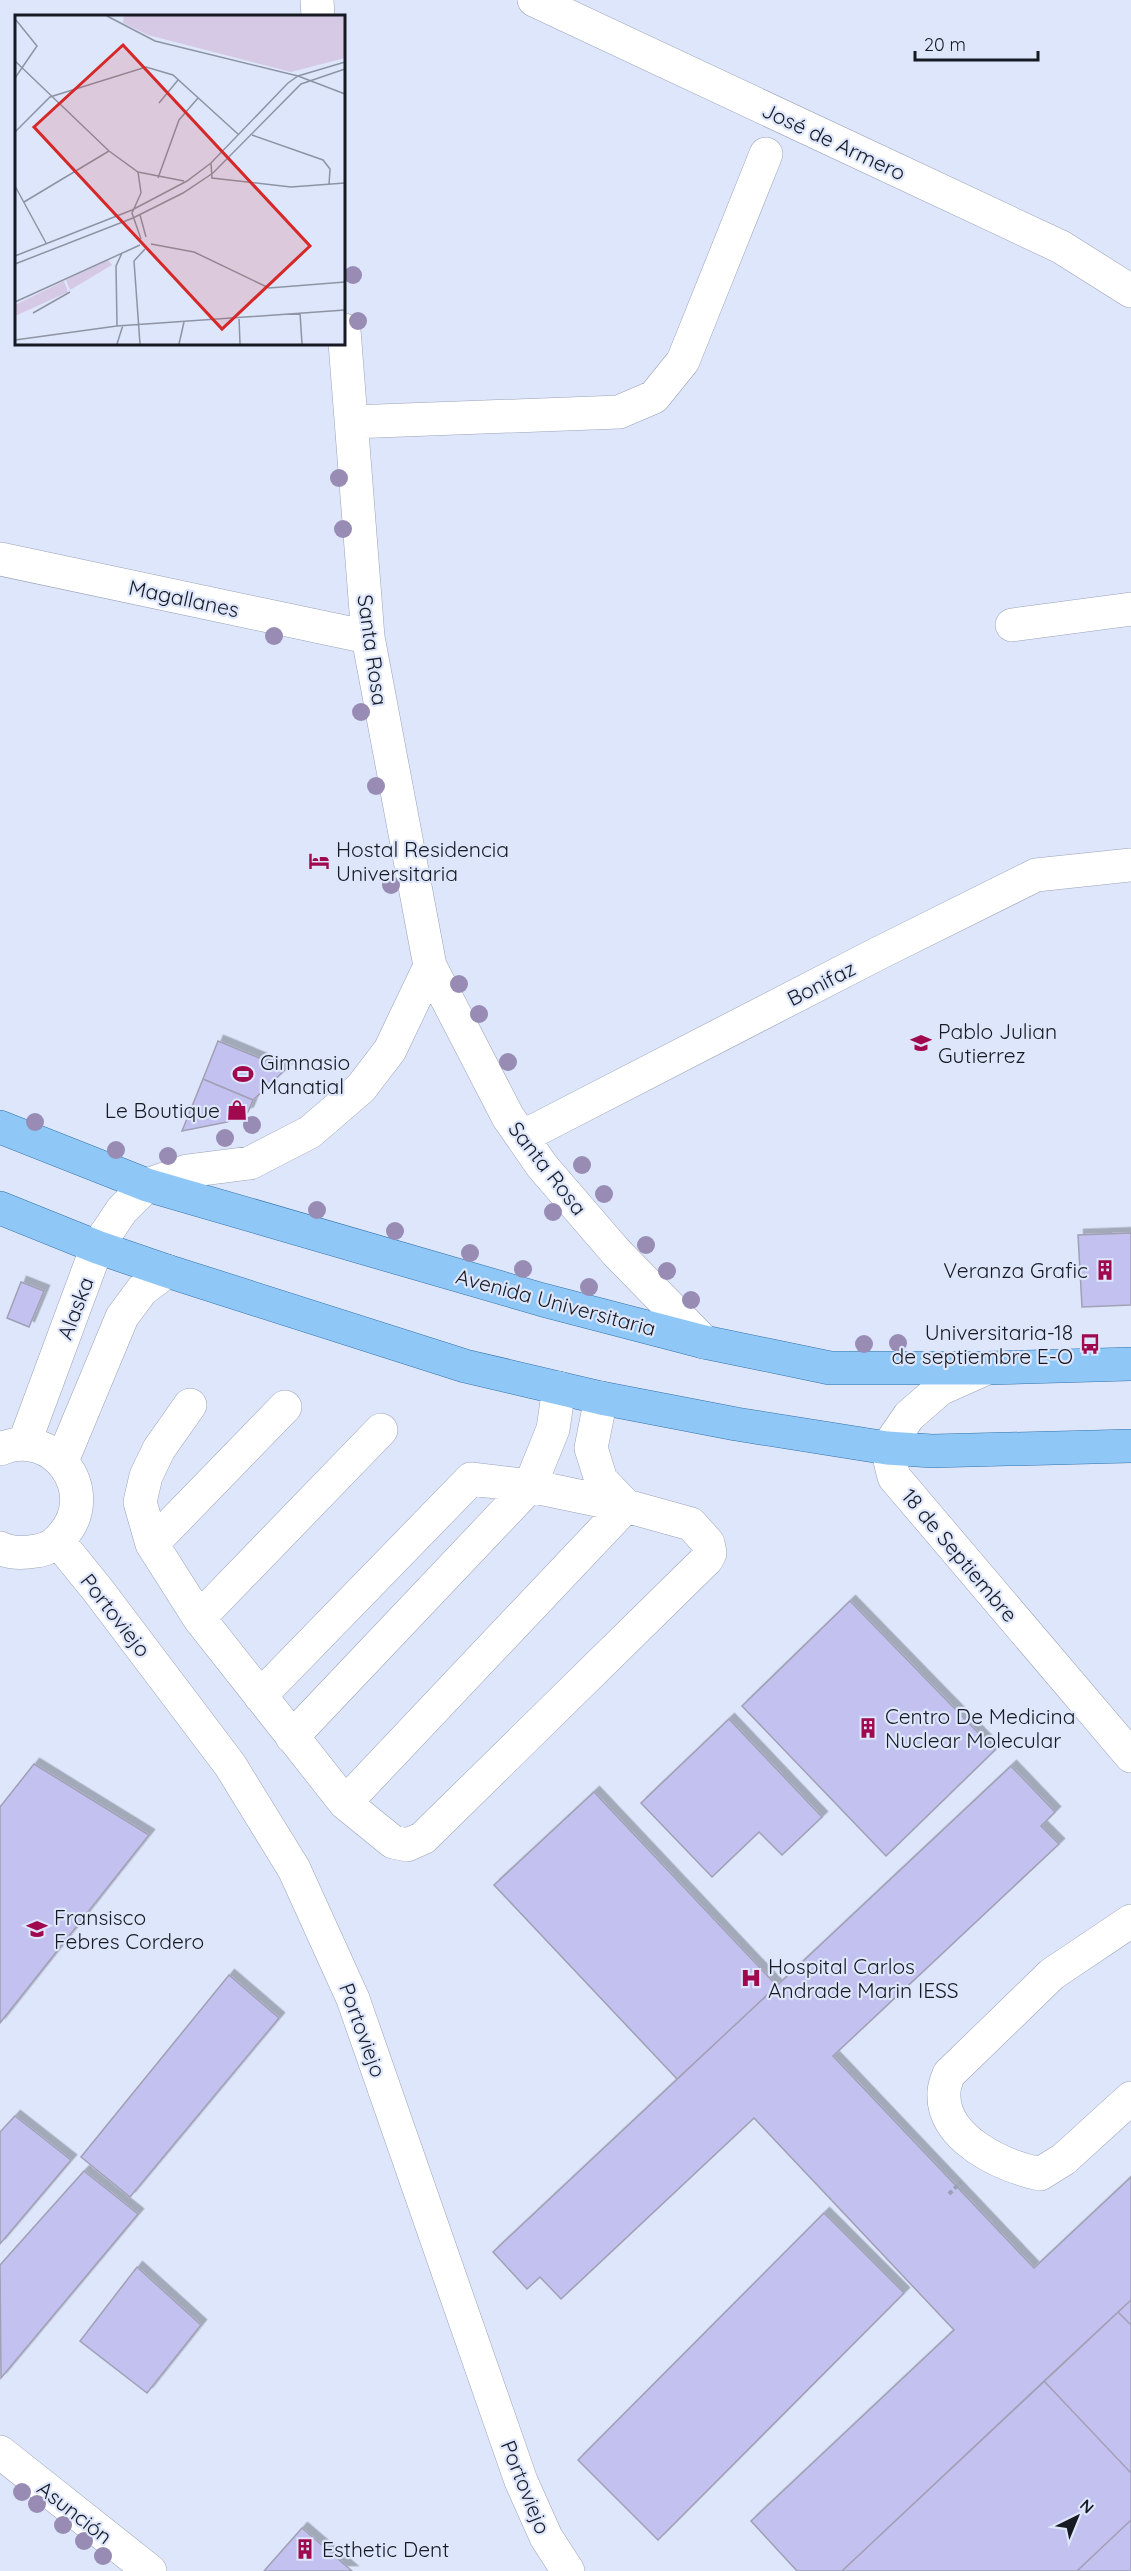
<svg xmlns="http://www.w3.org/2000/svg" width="1131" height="2571" font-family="Quicksand,sans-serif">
<defs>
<filter id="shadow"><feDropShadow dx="5.5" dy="-5.5" stdDeviation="0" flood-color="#0004"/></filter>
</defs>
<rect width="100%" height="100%" fill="#dde6fb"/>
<path fill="#c3c1ef" stroke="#a1a0b5" stroke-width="1.5" filter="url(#shadow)" d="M218,1041L286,1069L253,1100L203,1079Z
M203,1079L253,1100L248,1112L227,1122L182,1131Z
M1131,1233V1305L1082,1307L1078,1235Z
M21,1282L44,1291L29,1327L7,1318Z
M850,1601L995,1750L886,1856L742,1706Z
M729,1719L822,1817L782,1855L759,1832L712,1877L641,1803Z
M34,1764L149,1835L0,2023V1807Z
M1011,1766L1055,1812L1041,1826L1059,1844L833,2056L1034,2268L1131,2177V2300L842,2571H797L751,2521L954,2330L754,2118L561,2299L540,2277L527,2289L493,2252Z
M594,1792L777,1986L677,2079L494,1885Z
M229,1975L279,2018L130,2197L81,2157Z
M15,2116L71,2160L0,2244V2132Z
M84,2171L138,2214L1,2378L0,2265Z
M824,2213L904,2293L658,2540L578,2460Z
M137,2267L201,2325L147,2393L80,2341Z
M1131,2300V2325L1118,2312Z
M1118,2312L1131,2325V2473L1044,2381Z
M1044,2381L1131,2473V2520L1077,2571H842Z
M1131,2520V2571H1077Z
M302,2528L352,2571H264Z"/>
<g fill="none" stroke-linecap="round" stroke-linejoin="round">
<g stroke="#9aa2b6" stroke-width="34">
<path id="minor" d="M317,0L318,16
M534,0L1061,247L1131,291
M344,330L368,637L430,966L508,1117L542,1166L616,1252L704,1342
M351,422L619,412L654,397L683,361L766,154
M0,559L368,637
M1012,625L1131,609
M522,1137L879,953L1036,875L1131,865
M987,1368L940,1389L909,1416L887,1448L894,1477L1131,1756
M601,1398L591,1448L601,1480L626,1506
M190,1405L159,1449L146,1476L140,1502L152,1544L199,1618L345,1803L393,1842L407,1845L423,1838L707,1559L710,1553L708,1543L691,1524L626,1506L530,1486L292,1737
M24,1444L97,1247L122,1210L147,1185L187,1171L250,1163L310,1132L361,1088L390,1050L430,966
M0,1449C53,1426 101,1491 63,1535C57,1543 47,1550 36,1551C24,1553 11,1554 0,1548
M62,1461L122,1317L142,1290L167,1271
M58,1541L97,1589L230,1765L294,1869L353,1999L521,2481L546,2537L568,2571
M152,1544L285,1407
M199,1618L381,1430
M260,1696L471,1479L530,1486L553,1429L559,1388
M345,1803L626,1506
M1131,1921L1052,1974L949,2074C947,2079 944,2086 944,2092C941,2139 1003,2166 1040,2174L1064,2159L1131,2098
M0,2452L150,2571"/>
</g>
<g stroke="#3572a9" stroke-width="34">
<path id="major" d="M0,1127L147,1185L543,1300L704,1342L830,1368H987L1131,1364
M0,1208L97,1247L167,1271L465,1366L601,1398L736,1424L887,1448L932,1451L1131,1446"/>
</g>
<path stroke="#9aa1b1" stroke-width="4" stroke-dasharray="4.5 3" stroke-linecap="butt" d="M949,2194L961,2182"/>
<use href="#minor" stroke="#fff" stroke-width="33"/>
<use href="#major" stroke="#8fc7f7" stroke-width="33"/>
</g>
<g fill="#988cb5">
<circle cx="353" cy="275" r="9"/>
<circle cx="358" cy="321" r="9"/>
<circle cx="339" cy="478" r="9"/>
<circle cx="343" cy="529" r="9"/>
<circle cx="274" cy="636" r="9"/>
<circle cx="361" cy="712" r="9"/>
<circle cx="376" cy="786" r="9"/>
<circle cx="391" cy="885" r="9"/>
<circle cx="459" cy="984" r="9"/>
<circle cx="479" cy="1014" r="9"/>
<circle cx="508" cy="1062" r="9"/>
<circle cx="35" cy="1122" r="9"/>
<circle cx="252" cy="1125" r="9"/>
<circle cx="225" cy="1138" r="9"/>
<circle cx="116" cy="1150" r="9"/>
<circle cx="168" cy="1156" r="9"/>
<circle cx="582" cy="1165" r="9"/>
<circle cx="604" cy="1194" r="9"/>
<circle cx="317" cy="1210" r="9"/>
<circle cx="553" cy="1212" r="9"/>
<circle cx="395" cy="1231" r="9"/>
<circle cx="646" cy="1245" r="9"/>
<circle cx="470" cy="1253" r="9"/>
<circle cx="523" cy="1269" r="9"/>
<circle cx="667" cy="1271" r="9"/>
<circle cx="589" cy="1287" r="9"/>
<circle cx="691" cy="1300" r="9"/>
<circle cx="898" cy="1343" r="9"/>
<circle cx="864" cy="1344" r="9"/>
<circle cx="22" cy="2492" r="9"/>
<circle cx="37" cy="2504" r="9"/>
<circle cx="63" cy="2525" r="9"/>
<circle cx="84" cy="2541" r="9"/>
<circle cx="103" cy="2556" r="9"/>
</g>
<defs>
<g id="hotel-bare" transform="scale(1.62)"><path d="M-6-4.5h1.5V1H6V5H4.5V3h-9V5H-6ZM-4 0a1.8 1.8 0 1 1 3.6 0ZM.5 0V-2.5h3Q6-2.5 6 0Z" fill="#a0094e" stroke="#dde6fb" stroke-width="2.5" paint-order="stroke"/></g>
<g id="school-bare" transform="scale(1.62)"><path d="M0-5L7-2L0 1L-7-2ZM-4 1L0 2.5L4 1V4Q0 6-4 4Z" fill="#a0094e" stroke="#dde6fb" stroke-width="2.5" paint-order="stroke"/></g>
<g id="stadium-bare" transform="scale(1.62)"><path d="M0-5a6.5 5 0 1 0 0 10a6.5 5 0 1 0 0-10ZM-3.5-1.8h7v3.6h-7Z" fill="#a0094e" stroke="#dde6fb" stroke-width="2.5" paint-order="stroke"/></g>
<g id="shop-bare" transform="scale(1.62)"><path d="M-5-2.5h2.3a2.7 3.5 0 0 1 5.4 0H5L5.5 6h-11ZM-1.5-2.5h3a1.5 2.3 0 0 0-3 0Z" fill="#a0094e" stroke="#dde6fb" stroke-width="2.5" paint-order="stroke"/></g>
<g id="building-bare" transform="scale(1.62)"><path d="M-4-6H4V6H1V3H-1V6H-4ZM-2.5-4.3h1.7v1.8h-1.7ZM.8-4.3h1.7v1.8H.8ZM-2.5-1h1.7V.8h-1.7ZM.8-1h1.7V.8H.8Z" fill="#a0094e" stroke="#dde6fb" stroke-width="2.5" paint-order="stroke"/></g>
<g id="bus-bare" transform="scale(1.62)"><path d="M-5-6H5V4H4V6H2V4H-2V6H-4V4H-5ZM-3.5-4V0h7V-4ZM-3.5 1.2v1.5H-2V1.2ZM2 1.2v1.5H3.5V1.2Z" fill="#a0094e" stroke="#dde6fb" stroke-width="2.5" paint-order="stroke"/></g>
<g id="university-bare" transform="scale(1.62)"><path d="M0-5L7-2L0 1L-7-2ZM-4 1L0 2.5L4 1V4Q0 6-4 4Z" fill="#a0094e" stroke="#dde6fb" stroke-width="2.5" paint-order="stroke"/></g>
<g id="hospital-bare" transform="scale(1.62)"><path d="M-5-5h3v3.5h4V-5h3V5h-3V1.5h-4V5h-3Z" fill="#a0094e" stroke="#dde6fb" stroke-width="2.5" paint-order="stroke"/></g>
</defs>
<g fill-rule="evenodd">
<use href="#hotel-bare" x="319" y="861"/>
<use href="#school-bare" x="921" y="1043"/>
<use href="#stadium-bare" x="243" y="1074"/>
<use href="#shop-bare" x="237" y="1110"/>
<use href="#building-bare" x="1105" y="1270"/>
<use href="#bus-bare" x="1090" y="1344"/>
<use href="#building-bare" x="868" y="1728"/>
<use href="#university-bare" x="37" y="1929"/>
<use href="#hospital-bare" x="751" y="1978"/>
<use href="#building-bare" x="305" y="2549"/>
</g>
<g text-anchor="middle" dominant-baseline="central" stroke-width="4.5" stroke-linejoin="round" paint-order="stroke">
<g font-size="21" fill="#171a22" stroke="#dde6fb">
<text transform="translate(834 141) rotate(25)">José de Armero</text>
<text transform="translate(184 598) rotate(12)">Magallanes</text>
<text transform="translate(373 650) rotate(82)">Santa Rosa</text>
<text transform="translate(821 983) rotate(-27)">Bonifaz</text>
<text transform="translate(548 1168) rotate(52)">Santa Rosa</text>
<text transform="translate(556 1302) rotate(15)">Avenida Universitaria</text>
<text transform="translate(75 1308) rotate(-69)">Alaska</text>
<text transform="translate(960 1555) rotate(50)">18 de Septiembre</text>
<text transform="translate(116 1615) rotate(52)">Portoviejo</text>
<text transform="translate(363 2030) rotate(70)">Portoviejo</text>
<text transform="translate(526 2487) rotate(68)">Portoviejo</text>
<text transform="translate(75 2512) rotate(38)">Asunción</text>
</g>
<g font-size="21" fill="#171a22" stroke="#dde6fb" text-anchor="start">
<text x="336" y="849">Hostal Residencia<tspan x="336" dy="24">Universitaria</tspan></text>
<text x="938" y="1031">Pablo Julian<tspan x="938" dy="24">Gutierrez</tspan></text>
<text x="260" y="1062">Gimnasio<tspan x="260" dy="24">Manatial</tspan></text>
<text x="220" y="1110" text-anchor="end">Le Boutique</text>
<text x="1088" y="1270" text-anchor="end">Veranza Grafic</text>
<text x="1073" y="1332" text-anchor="end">Universitaria-18<tspan x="1073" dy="24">de septiembre E-O</tspan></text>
<text x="885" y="1716">Centro De Medicina<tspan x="885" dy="24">Nuclear Molecular</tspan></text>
<text x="54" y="1917">Fransisco<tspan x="54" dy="24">Febres Cordero</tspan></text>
<text x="768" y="1966">Hospital Carlos<tspan x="768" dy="24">Andrade Marin IESS</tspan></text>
<text x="322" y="2549">Esthetic Dent</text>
</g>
</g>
<g transform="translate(15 15)">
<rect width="330" height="330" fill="#dde6fb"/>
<path d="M109,1H330V43L276,57L133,20L108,8ZM93,245L97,250L55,275L51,265ZM49,266L53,277L0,301V290Z" fill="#d6c9e5"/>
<path fill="none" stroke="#8e94a4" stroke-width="1.5" d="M92,1L140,26L283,61L330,79M0,46L94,136L123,157L169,166M0,63L22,31L1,5M144,88L163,65M0,117L35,82L131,52L158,60L224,120M237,120L308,145L315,154L314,170M196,148L197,163L276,172L330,168M123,157L126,178L117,198L126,224M143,163L164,105L183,83M0,171L31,228M9,187L94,136M125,200L131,222M136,229L179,237L254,273L330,267M0,241L117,195L172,166L196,148L273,68L283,61L330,47M0,249L118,203L168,178L198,158L286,69L330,54M0,287L125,230M18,298L55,277M285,298L287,329M224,302L225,329M102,311L101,251L107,238M0,325L102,311L330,295M102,329L108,310M125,329L119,246L130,234M164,329L169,307"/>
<path fill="#d62828" fill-opacity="0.15" stroke="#d62828" stroke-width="3" d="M108,30L295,231L207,314L19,112Z"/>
<rect width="330" height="330" fill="none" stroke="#171a22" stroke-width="3"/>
</g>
<g transform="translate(1077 2517) rotate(43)" stroke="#dde6fb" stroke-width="4.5" paint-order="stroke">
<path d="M0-4.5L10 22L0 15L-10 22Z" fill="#171a22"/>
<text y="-9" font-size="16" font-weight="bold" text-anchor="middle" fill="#171a22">N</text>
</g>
<path d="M915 51v9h123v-9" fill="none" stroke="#171a22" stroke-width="3"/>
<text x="924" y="51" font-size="18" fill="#171a22" stroke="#dde6fb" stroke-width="4.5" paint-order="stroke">20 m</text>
</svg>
